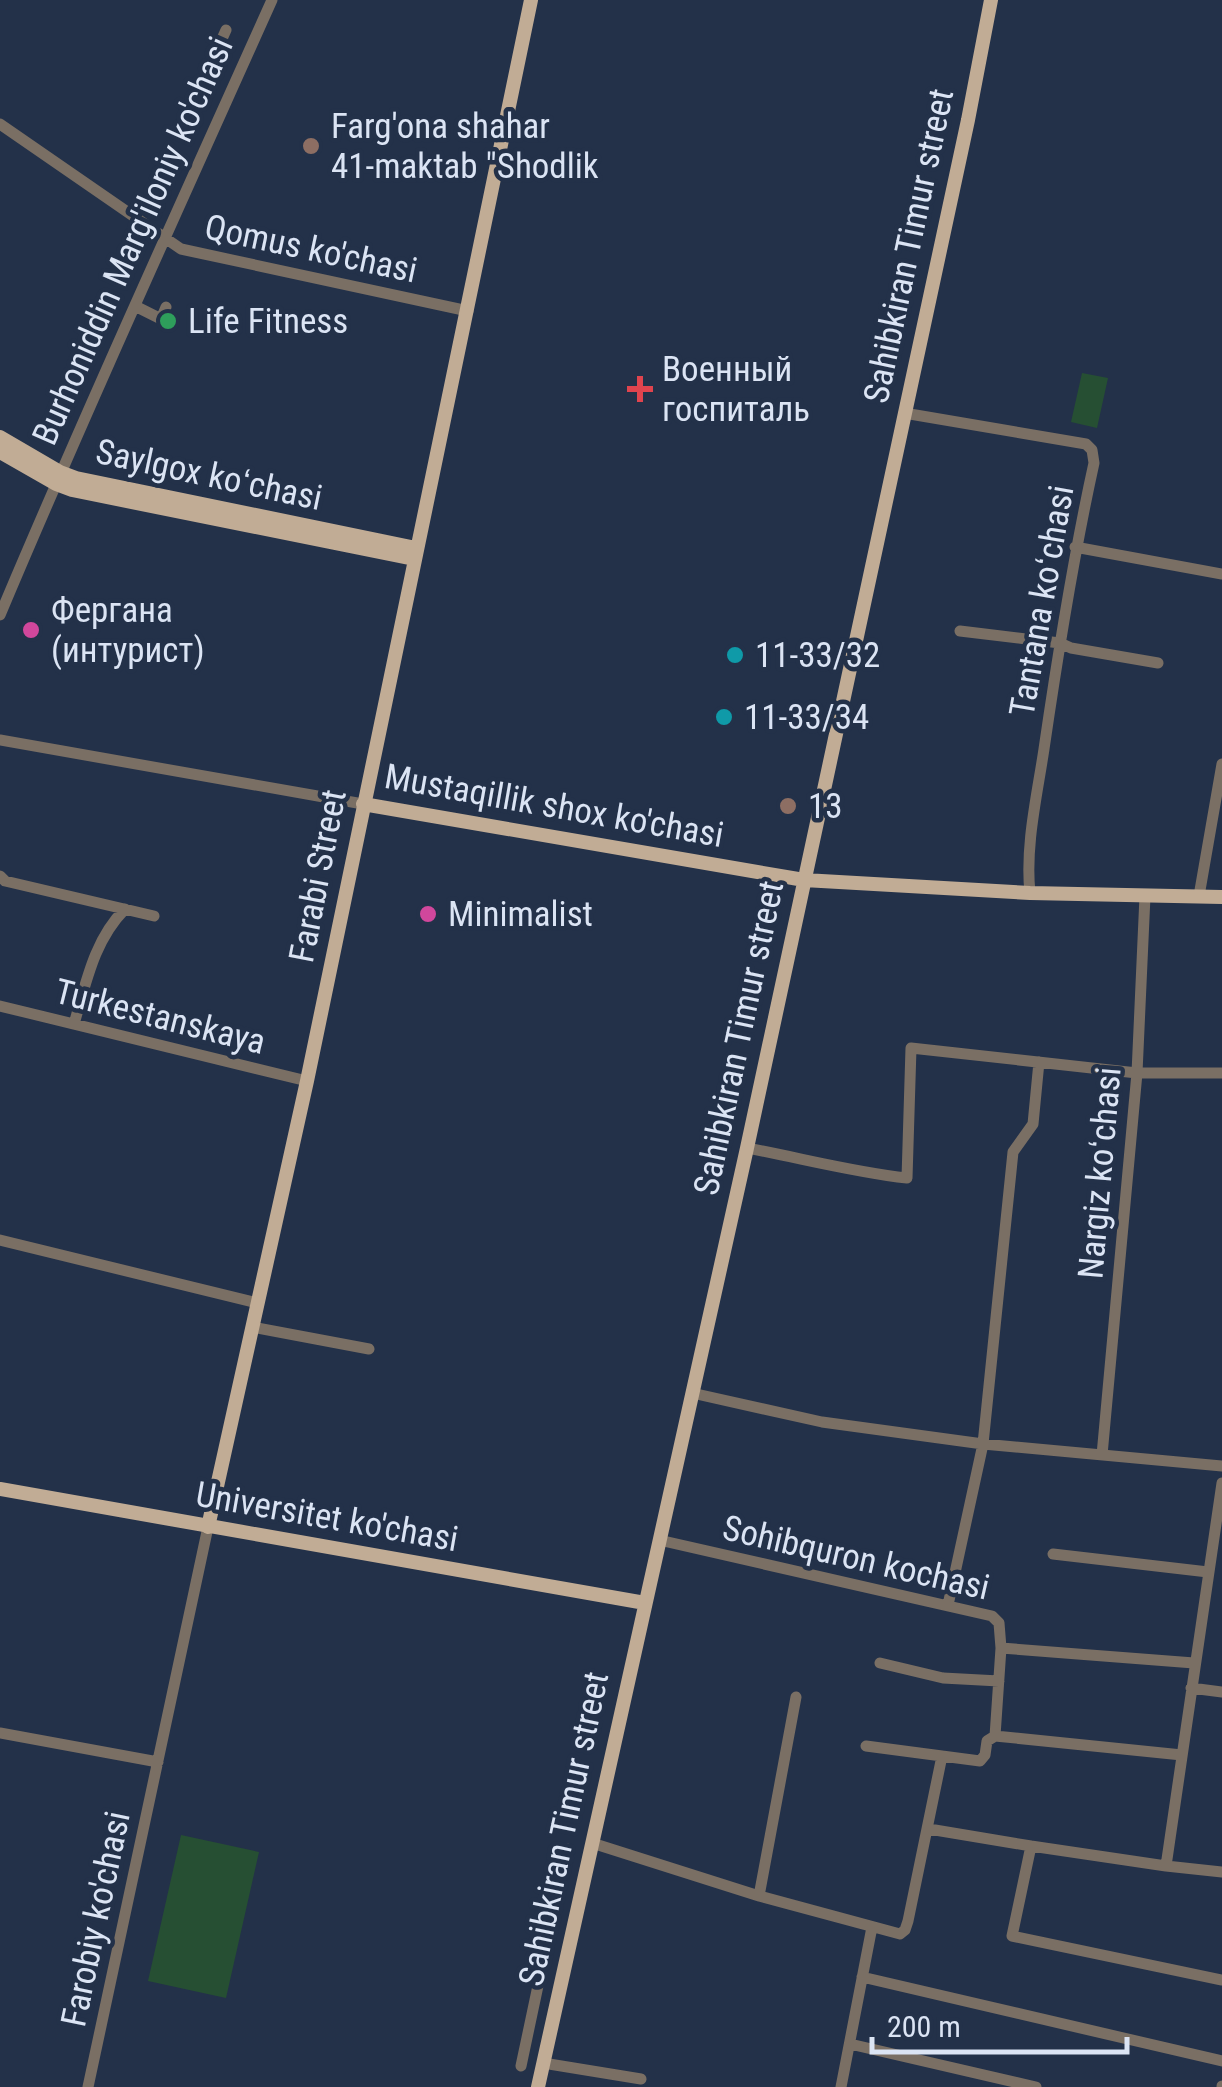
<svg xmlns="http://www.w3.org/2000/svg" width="1222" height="2087" font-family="'Roboto Condensed',sans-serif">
<rect width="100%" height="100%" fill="#233149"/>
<path fill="#264f33" d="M1082,373L1108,378L1097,428L1071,422Z
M181,1835L259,1852L226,1998L148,1981Z"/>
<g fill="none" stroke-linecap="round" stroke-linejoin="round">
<path stroke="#7a6f64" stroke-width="11" d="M195,99L226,30
M0,124L181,249L468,311
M135,306L161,319L166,307
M904,413L1086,444L1092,450L1094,463C1073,558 1058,653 1044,749C1037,796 1025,846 1030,893
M1075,547L1222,574
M0,615C87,409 180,205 272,0
M960,631L1060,643L1071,648L1158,663
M0,740L363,804
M0,876L5,881L154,916
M1199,896L1222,764
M0,1006L307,1081
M74,1024C86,983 94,940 125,909
M747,1148C801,1158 853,1172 907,1178L911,1048L1137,1073H1222
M0,1240L257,1303
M252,1327L369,1349
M692,1393L822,1422L983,1444L1222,1466
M1102,1455L1137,1073L1145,896
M1222,1483L1166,1866L1222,1872
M659,1540L992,1616L999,1623L1001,1648L1194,1663
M1053,1554L1208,1572
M948,1605L983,1444L1013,1152L1033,1124L1039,1062
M880,1663L943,1678L999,1681
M1191,1688L1222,1692
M0,1733L158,1762
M995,1736L1001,1648
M866,1746L980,1761L985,1755L987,1741L995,1736L1182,1755
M929,1829L1031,1846L1012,1936L1222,1980
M592,1843L759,1896L900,1934L905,1930L908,1921L942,1756
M1031,1846L1166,1866
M759,1896L796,1697
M862,1977L1222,2061
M850,2044L1036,2087
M543,2063L641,2079
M521,2066L567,1849
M88,2087L208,1527
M841,2087L872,1927
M1222,2087V2086"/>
<path stroke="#c1ac95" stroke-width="14" d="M0,437L60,472L76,478L416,548
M0,452L56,484L72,490L414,559
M363,804L804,880L1030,893L1222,897
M0,1489L645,1603
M208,1527L307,1081L531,0
M538,2087L747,1148L968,120L991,0"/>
</g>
<g fill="#8d6e63" stroke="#233149" stroke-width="4">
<circle cx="311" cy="146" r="10"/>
<circle cx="788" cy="806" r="10"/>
</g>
<circle fill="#2e9e5b" stroke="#233149" stroke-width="4" cx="168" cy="321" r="10"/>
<path fill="#e0444e" stroke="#233149" stroke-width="4" d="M635 374h10v10h10v10h-10v10h-10v-10h-10v-10h10z"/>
<g fill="#d1479c" stroke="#233149" stroke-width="4">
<circle cx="31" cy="630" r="10"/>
<circle cx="428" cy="914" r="10"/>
</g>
<g fill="#0f9aa8" stroke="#233149" stroke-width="4">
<circle cx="735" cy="655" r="10"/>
<circle cx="724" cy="717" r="10"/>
</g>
<g text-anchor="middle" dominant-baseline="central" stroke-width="9" stroke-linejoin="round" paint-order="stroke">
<g font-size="35" fill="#dbe4f4" stroke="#233149" text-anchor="start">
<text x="331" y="126">Farg'ona shahar<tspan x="331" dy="40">41-maktab "Shodlik</tspan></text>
<text x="188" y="321">Life Fitness</text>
<text x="662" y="369">Военный<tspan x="662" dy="40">госпиталь</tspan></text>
<text x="51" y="610">Фергана<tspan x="51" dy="40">(интурист)</tspan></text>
<text x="755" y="655">11-33/32</text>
<text x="744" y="717">11-33/34</text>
<text x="808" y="806">13</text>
<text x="448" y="914">Minimalist</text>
</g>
<g font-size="35" fill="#dbe4f4" stroke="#233149">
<text transform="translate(133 241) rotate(-66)">Burhoniddin Marg'iloniy ko'chasi</text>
<text transform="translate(909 246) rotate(-78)">Sahibkiran Timur street</text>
<text transform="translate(311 249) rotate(12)">Qomus ko'chasi</text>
<text transform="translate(209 475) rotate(12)">Saylgox koʻchasi</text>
<text transform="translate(1042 601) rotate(-80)">Tantana koʻchasi</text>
<text transform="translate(554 806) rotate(10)">Mustaqillik shox ko'chasi</text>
<text transform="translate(318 876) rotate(-79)">Farabi Street</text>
<text transform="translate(160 1017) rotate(14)">Turkestanskaya</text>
<text transform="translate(739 1038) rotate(-78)">Sahibkiran Timur street</text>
<text transform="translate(1100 1173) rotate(-85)">Nargiz koʻchasi</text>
<text transform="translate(327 1517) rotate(10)">Universitet ko'chasi</text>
<text transform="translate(856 1558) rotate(13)">Sohibquron kochasi</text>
<text transform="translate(564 1829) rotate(-78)">Sahibkiran Timur street</text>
<text transform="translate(96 1919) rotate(-78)">Farobiy ko'chasi</text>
</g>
</g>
<path d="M872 2037v15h255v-15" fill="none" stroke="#dbe4f4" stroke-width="5"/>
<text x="887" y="2037" font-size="30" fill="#dbe4f4" stroke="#233149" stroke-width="8" paint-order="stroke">200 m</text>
</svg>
